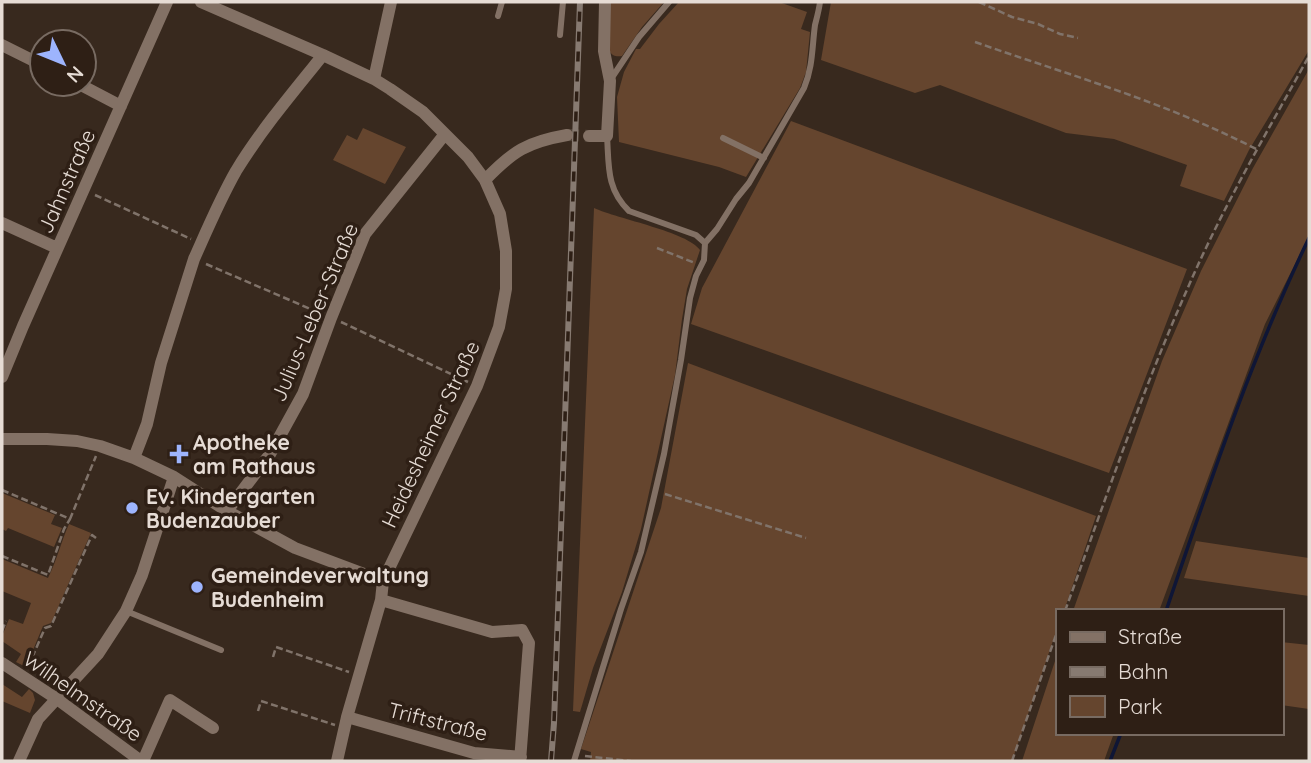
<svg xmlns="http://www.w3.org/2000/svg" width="1311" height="763" font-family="Quicksand,sans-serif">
<rect width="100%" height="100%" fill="#38291e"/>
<path fill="#65452e" d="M609,2H664L642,27L622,56C616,57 613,56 609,51Z
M679,2H779L807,12L801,29L810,32L806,72L800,88L746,177L719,167L619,142L617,97L624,72L636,49H640L659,24Z
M831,2H1309V50L1249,150L1224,201L1180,186L1187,165L1114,139L1066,133L940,85L915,93L821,60Z
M1309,69V236L1265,324L1159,611H1073L1162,361L1201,271L1253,168Z
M791,121L1187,269L1109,473L691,324L702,288Z
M363,128L406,147L385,184L333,160L347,135L357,140Z
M594,208C618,219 688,232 700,250L687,289L682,319L675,375L641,529L622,592L593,668L580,712L573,711Z
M688,363L1096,516L1064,611H1057V629L1012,761H590L591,752L581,749L661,508Z
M2,493L55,515L51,524L62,528L54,547L8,528L6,531L2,529Z
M69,524L91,533L51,623L43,626L26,667L16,662L21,654L2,641V636L9,619L23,624L31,603L2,591V559L48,578C57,560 61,542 69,524Z
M1196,541L1309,558V596L1184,578Z
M1281,642L1309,645V709L1281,705Z
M1057,655V733H1114L1104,761H1022Z
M2,684L22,697L29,689L33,693L35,700L30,713L2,701Z"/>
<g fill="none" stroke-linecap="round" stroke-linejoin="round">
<path stroke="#0f1636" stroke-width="3.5" d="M1166,611C1209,485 1251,358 1309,238
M1110,761L1121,733"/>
<path stroke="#524439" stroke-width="12" stroke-dasharray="12 6" stroke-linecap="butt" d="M567,135L589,136"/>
<path stroke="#80736a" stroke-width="2.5" stroke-dasharray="7 3.5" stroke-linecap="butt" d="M979,2L1012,17L1038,24L1060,34L1078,38
M975,42C1069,75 1168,103 1258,150
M95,195L191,239
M657,248L695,263
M206,264L322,314
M341,322L468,382
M2,490L70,519L96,456
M665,494L806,538
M2,556L48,575L64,529L70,519
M1065,611C1104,504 1140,396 1186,292C1221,210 1266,134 1309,56
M2,631L6,621
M273,657L276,647L349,672
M28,667L45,628L51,626L92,535L96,538
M44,674L57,680
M258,711L261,701L335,725
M585,756L631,761
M1012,761L1057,632"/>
<path stroke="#837165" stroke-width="6" d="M498,16L502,2
M560,35L563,2
M611,79L639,37L669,2
M723,138L764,158
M705,243L717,229L736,199L749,183L804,88C813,67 812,47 815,25C817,17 819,10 820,2
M126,611L221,650
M574,761L621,609L641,552L664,454L681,360L690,298L696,276L704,260L705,243L696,235L629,211C606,189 609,165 607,136"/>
<path stroke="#837165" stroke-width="12" d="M201,2L323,55L374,79L390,89L423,112L468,157L485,180L500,214L506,251V289L499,327L477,386L383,581L381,600L347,717L337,761
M2,45L42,65
M374,79L391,2
M79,84L121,106
M589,136H607L610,81L604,51L605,2
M485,180C513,151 527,142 567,135
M2,223L57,248
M2,377L23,326L167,2
M2,439H47L77,441L100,446L134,458L174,477L227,511L295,548L383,581
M134,458L147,424L161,363L194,259C207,230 220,199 236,171C261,130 293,92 323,55
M227,511L270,454L303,394L331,318L365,234L445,134
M381,600L492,632L522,630L529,643L520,761
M2,663L57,699L141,761
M347,717L474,753L521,757
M19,761L38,719L98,654L126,611L142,575L174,477
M143,761L170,700L213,728"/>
<g stroke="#877a71" stroke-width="6">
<path id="rail" d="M551,761L554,723L580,2"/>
</g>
<use href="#rail" stroke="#2e1f15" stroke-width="3.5" stroke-dasharray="10" stroke-linecap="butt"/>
</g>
<g fill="#9db4fd" stroke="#2e1f15" stroke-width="2.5">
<path d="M175.5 443.5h7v7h7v7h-7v7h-7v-7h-7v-7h7z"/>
<circle cx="132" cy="508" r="7"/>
<circle cx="197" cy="587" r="7"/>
</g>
<g text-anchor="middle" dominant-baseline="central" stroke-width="7" stroke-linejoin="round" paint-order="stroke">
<g font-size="21" fill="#e6dcd5" stroke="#2e1f15">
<text transform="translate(66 181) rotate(-66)">Jahnstraße</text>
<text transform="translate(314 312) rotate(-67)">Julius-Leber-Straße</text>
<text transform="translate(430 434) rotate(-65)">Heidesheimer Straße</text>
<text transform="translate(83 696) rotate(35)">Wilhelmstraße</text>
<text transform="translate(438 721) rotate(14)">Triftstraße</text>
</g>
<g font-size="21" font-weight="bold" fill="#e6dcd5" stroke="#2e1f15" text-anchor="start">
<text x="193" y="442">Apotheke<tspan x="193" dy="24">am Rathaus</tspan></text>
<text x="146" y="496">Ev. Kindergarten<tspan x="146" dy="24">Budenzauber</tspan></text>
<text x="211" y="575">Gemeindeverwaltung<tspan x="211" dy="24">Budenheim</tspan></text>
</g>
</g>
<rect width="1311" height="763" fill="none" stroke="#e6dcd5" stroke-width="7"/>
<rect x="1056" y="609" width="228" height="126" fill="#2e1f15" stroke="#786b62" stroke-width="2"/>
<rect x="1070" y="632" width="35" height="10" fill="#837165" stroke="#786b62" stroke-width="2"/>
<text x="1118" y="644" font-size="21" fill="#e6dcd5">Straße</text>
<rect x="1070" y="667" width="35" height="10" fill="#877a71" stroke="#786b62" stroke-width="2"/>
<text x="1118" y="679" font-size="21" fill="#e6dcd5">Bahn</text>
<rect x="1070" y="696" width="35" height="21" fill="#65452e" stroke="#786b62" stroke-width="2"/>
<text x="1118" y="714" font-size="21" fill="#e6dcd5">Park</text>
<g transform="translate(63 63) rotate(133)"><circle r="33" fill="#2e1f15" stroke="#786b62" stroke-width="2"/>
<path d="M0-5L12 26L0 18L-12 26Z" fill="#9db4fd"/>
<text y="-10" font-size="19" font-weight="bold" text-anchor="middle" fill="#e6dcd5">N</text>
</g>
</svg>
